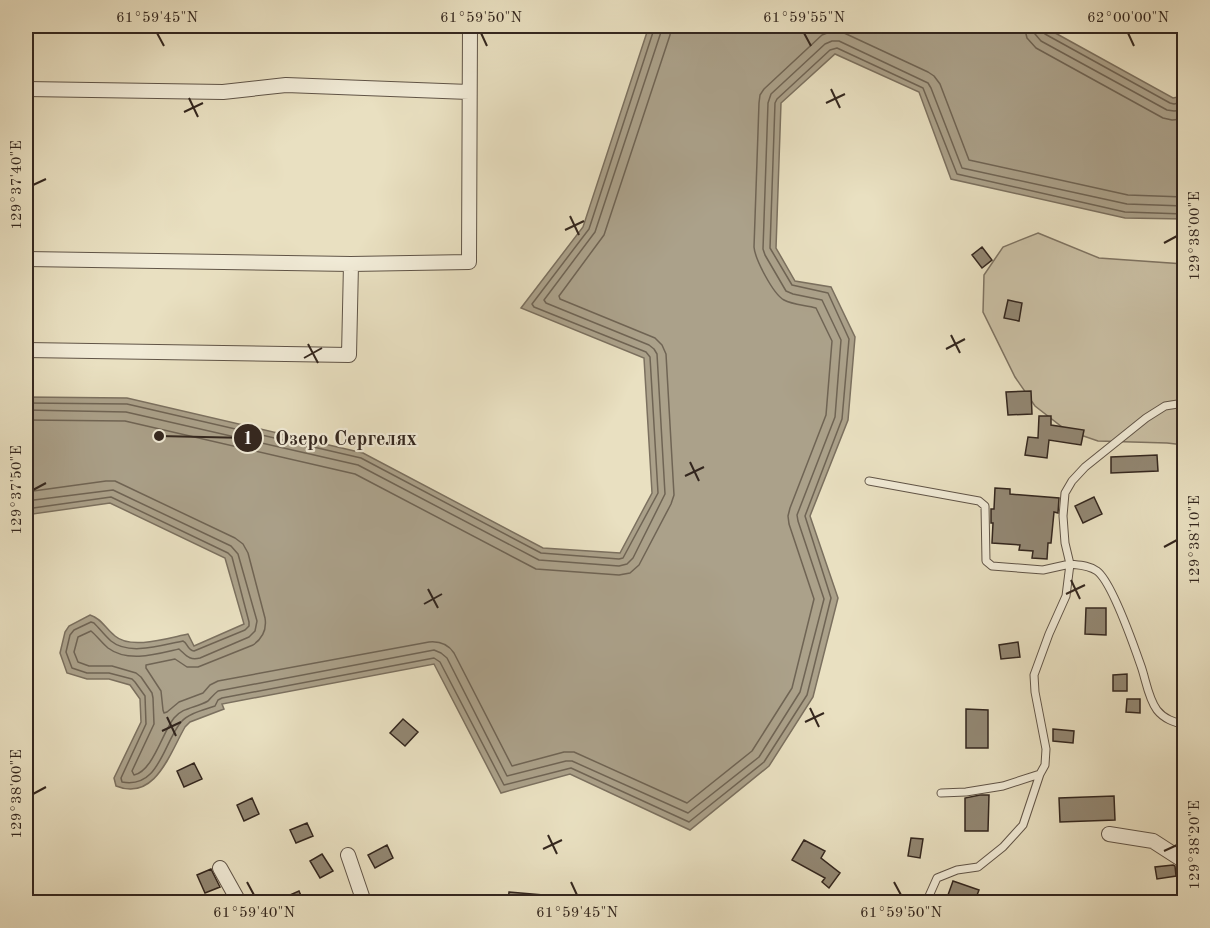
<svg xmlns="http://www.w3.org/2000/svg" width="1210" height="928" font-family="'Old Standard TT',serif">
<rect width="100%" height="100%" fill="#e9e0c1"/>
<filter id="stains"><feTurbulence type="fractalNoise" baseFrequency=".00333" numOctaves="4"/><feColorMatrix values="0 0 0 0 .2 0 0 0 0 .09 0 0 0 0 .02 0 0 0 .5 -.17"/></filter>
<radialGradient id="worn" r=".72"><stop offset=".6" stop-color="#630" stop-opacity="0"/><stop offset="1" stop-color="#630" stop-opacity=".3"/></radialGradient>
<path fill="#cac0a5" stroke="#7e7362" stroke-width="1.5" d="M1038,233L1099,258L1184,264V445L1167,443L1098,441L1066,430L1035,406L1015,377L983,312L984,275L1003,247Z"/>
<path fill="#aba18a" stroke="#7b705f" stroke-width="1.5" d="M649,26H1044L1048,29L1173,98L1184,96V219L1125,218L951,179L919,92L835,54L781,103L776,248L795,281L831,287L855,337L848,420L810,516L838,598L813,697L769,766L690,830L570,774L501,793L434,664L222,704L224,709L190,722L185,727C170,753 155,802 116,786L114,778L141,722L140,699L130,685L109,679H87L67,673L60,653L65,632L69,626L90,615C101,618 106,629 115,636C131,650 168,638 188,634L194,646L244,624L225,558L110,503L26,515V397L127,398L363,453L543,548L620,553L652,493L644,358L521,308L583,227Z"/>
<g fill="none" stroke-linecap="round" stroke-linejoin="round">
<path stroke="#6f6454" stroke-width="1.5" d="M1024,26L1027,38L1036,48L1163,118L1172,120L1184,119
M1033,26L1035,34L1041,41L1167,110L1174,111L1184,110
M1041,26V30L1045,34L1170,103L1174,104L1184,102
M26,403L127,404L361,458L541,553L619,559L623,558L658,493L650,357L646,352L534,307L532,304L589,229L655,26
M26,410L126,412L358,465L539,560L619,566L627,564L633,558L665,494L657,354L654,349L649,345L546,303L544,300L595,232L661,32L662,26
M26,420L125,421L355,474L536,569L619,575L630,573L639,565L671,504L674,495L666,354L662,345L655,338L560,299L559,296L604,235L670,35L671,26
M26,492L106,481H115L235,538L243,544L248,553L265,618C267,630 263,638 253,645L198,667H187L175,659L146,665V668L161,691L163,710L164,713L167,712L179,702L203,693L210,685L218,681L429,642C440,641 448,644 454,653L512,766L564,752H574L687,803L752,751L792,688L814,599L789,524L788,516L790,508L826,415L832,341L816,308C806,305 793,305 784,300C773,294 755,259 754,247L759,103L760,95L764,89L822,35L832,31L842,32L928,72L934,76L940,84L969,160L1128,195L1184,197
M26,501L113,490L231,546L238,554L257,621L255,631L249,637L200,658C189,661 186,655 179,649C157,654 128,663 108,648C102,643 97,636 91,631L78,637L74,652L78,662L89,666H112L136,673L141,677L152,693L153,698L154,724L132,771L134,775C153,771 162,733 174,718C183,707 196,708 208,701C211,698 214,694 218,691L434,650L441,653L447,658L507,776L566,761H572L688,813L759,757L800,692L824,599L798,521L797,515L835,417L841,340L822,300L793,294L786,291L765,255L763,249L768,103L771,94L825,44L832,41H839L928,83L931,88L962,168L1127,204L1184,206
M26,509L111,497L228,553L232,557L249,622V626L245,630L194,651C187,650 188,643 183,641C162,645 129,656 111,641C105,636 100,629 94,623L91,622L74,630L70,635L66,652L72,668L87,673H109L132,679L135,682L145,696L146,724L121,778L122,782C159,789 163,744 181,722C189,713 204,710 215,706L218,700L222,698L434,658L440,662L504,785L571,768L689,822L764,762L807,695L831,598L805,516L842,419L849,339L828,293L792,285L770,248L775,103L777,99L830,50L837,48L923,88L957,174L1125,212L1184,214"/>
</g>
<path fill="#928773" stroke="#33261e" stroke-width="1.5" d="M982,247L992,260L982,268L972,255Z
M1008,300L1022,303L1019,321L1004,318Z
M1031,391L1032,414L1008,415L1006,392Z
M1039,416H1051V425L1084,430L1081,445L1049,440L1047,458L1025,455L1028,437L1038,438Z
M1157,455L1158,471L1111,473V457Z
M995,488L1010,489V494L1059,498L1058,513L1054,512L1051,543H1048L1047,559L1032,558L1033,551L1019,550L1020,545L992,543L993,523H991V509H994Z
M1094,497L1102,514L1083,523L1075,506Z
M1086,608H1106V635L1085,634Z
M1018,642L1020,657L1001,659L999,645Z
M1127,674V691H1113V675Z
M1127,699H1140V713L1126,712Z
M966,709L988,710V748H966Z
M403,719L418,732L405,746L390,733Z
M1053,729L1074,731L1073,743L1053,741Z
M194,763L202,779L184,787L177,771Z
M980,795H989L988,831H965V798Z
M1114,796L1115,820L1060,822L1059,798Z
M252,798L259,814L244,821L237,805Z
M307,823L313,836L296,843L290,830Z
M911,838L923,839L920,858L908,856Z
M804,840L825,851L821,858L840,873L829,888L822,882L825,878L792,860Z
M387,845L393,858L375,868L368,855Z
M322,854L333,871L320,878L310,861Z
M1173,865L1175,866L1176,876L1157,879L1155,867Z
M211,869L220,887L205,893L197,875Z
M953,881L979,890L974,903H971L948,895Z
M299,891L304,903H272Z
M509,892L543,895V903H508Z"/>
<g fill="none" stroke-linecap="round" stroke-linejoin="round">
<g stroke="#605447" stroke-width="9">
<path id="service" d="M1184,403L1165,406L1146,418L1085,467L1072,481L1065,493L1063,516L1065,543L1070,564C1079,565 1089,565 1097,571C1112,582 1134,646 1141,666C1146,680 1148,698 1157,710C1164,719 1174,722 1184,725
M869,481L979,501L985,506L986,561L992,566L1043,570L1070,564L1066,596L1049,634L1034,675L1035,692L1046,749L1045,765L1040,774L1003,786L966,792L941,793
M928,902L929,896L937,878L957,870L978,867L1003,847L1023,825L1040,774"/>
</g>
<g stroke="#605447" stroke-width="16">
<path id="minor" d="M26,89L223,92L286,85L469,92
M26,259L351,264L469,262L470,26
M26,350L349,355L351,264
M1109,834L1153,841L1184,861
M348,855L364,902
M220,868L239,902"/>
</g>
<use href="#service" stroke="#f1ebd7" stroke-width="7"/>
<use href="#minor" stroke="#f1ebd7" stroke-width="14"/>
</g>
<path fill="none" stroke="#33261e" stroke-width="2" d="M157,33L164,46M481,33L487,46M804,33L811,46M1128,33L1134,46M831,89L840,108M189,98L198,117M826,103L845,94M184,112L203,103M33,185L46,179M570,216L579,235M565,230L584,221M1164,243L1177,236M951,335L960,353M308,344L318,363M946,349L965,339M304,358L322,348M690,462L699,481M685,476L704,467M33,490L46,483M1164,547L1177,540M1071,580L1080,599M428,589L438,608M1066,594L1085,585M424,604L442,594M810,708L819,727M167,717L176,736M805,722L824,713M162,731L181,722M33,794L46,787M548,835L557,854M543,849L562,840M1164,851L1177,845M247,882L254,895M571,882L577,895M894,882L901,895"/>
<path fill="none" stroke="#33261e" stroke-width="2" d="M159 436L248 438"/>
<g fill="#33261e" stroke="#f1ebd7" stroke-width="2">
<circle cx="159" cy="436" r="6"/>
<circle cx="248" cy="438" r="15"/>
</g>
<g font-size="18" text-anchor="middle" font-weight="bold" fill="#fff">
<text x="248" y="444">1</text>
</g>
<g font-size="20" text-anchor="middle" font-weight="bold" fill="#33261e" stroke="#f1ebd7" stroke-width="4.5" stroke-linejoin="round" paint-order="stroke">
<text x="346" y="445">Озеро Сергелях</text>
</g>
<rect width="1210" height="928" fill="none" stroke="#e9e0c1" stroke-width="66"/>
<rect x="33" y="33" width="1144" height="862" fill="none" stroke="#33261e" stroke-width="2"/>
<g font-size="15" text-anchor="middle" fill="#33261e">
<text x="157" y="22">61°59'45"N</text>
<text x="481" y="22">61°59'50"N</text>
<text x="804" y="22">61°59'55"N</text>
<text x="1128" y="22">62°00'00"N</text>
<text transform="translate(16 185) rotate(-90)" y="5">129°37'40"E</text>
<text transform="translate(1194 236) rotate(-90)" y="5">129°38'00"E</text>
<text transform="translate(16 490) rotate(-90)" y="5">129°37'50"E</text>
<text transform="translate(1194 540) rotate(-90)" y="5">129°38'10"E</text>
<text transform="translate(16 794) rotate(-90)" y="5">129°38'00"E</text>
<text transform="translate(1194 845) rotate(-90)" y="5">129°38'20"E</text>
<text x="254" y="917">61°59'40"N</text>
<text x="577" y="917">61°59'45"N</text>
<text x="901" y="917">61°59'50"N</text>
</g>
<rect width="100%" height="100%" filter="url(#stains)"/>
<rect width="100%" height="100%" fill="url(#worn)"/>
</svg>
